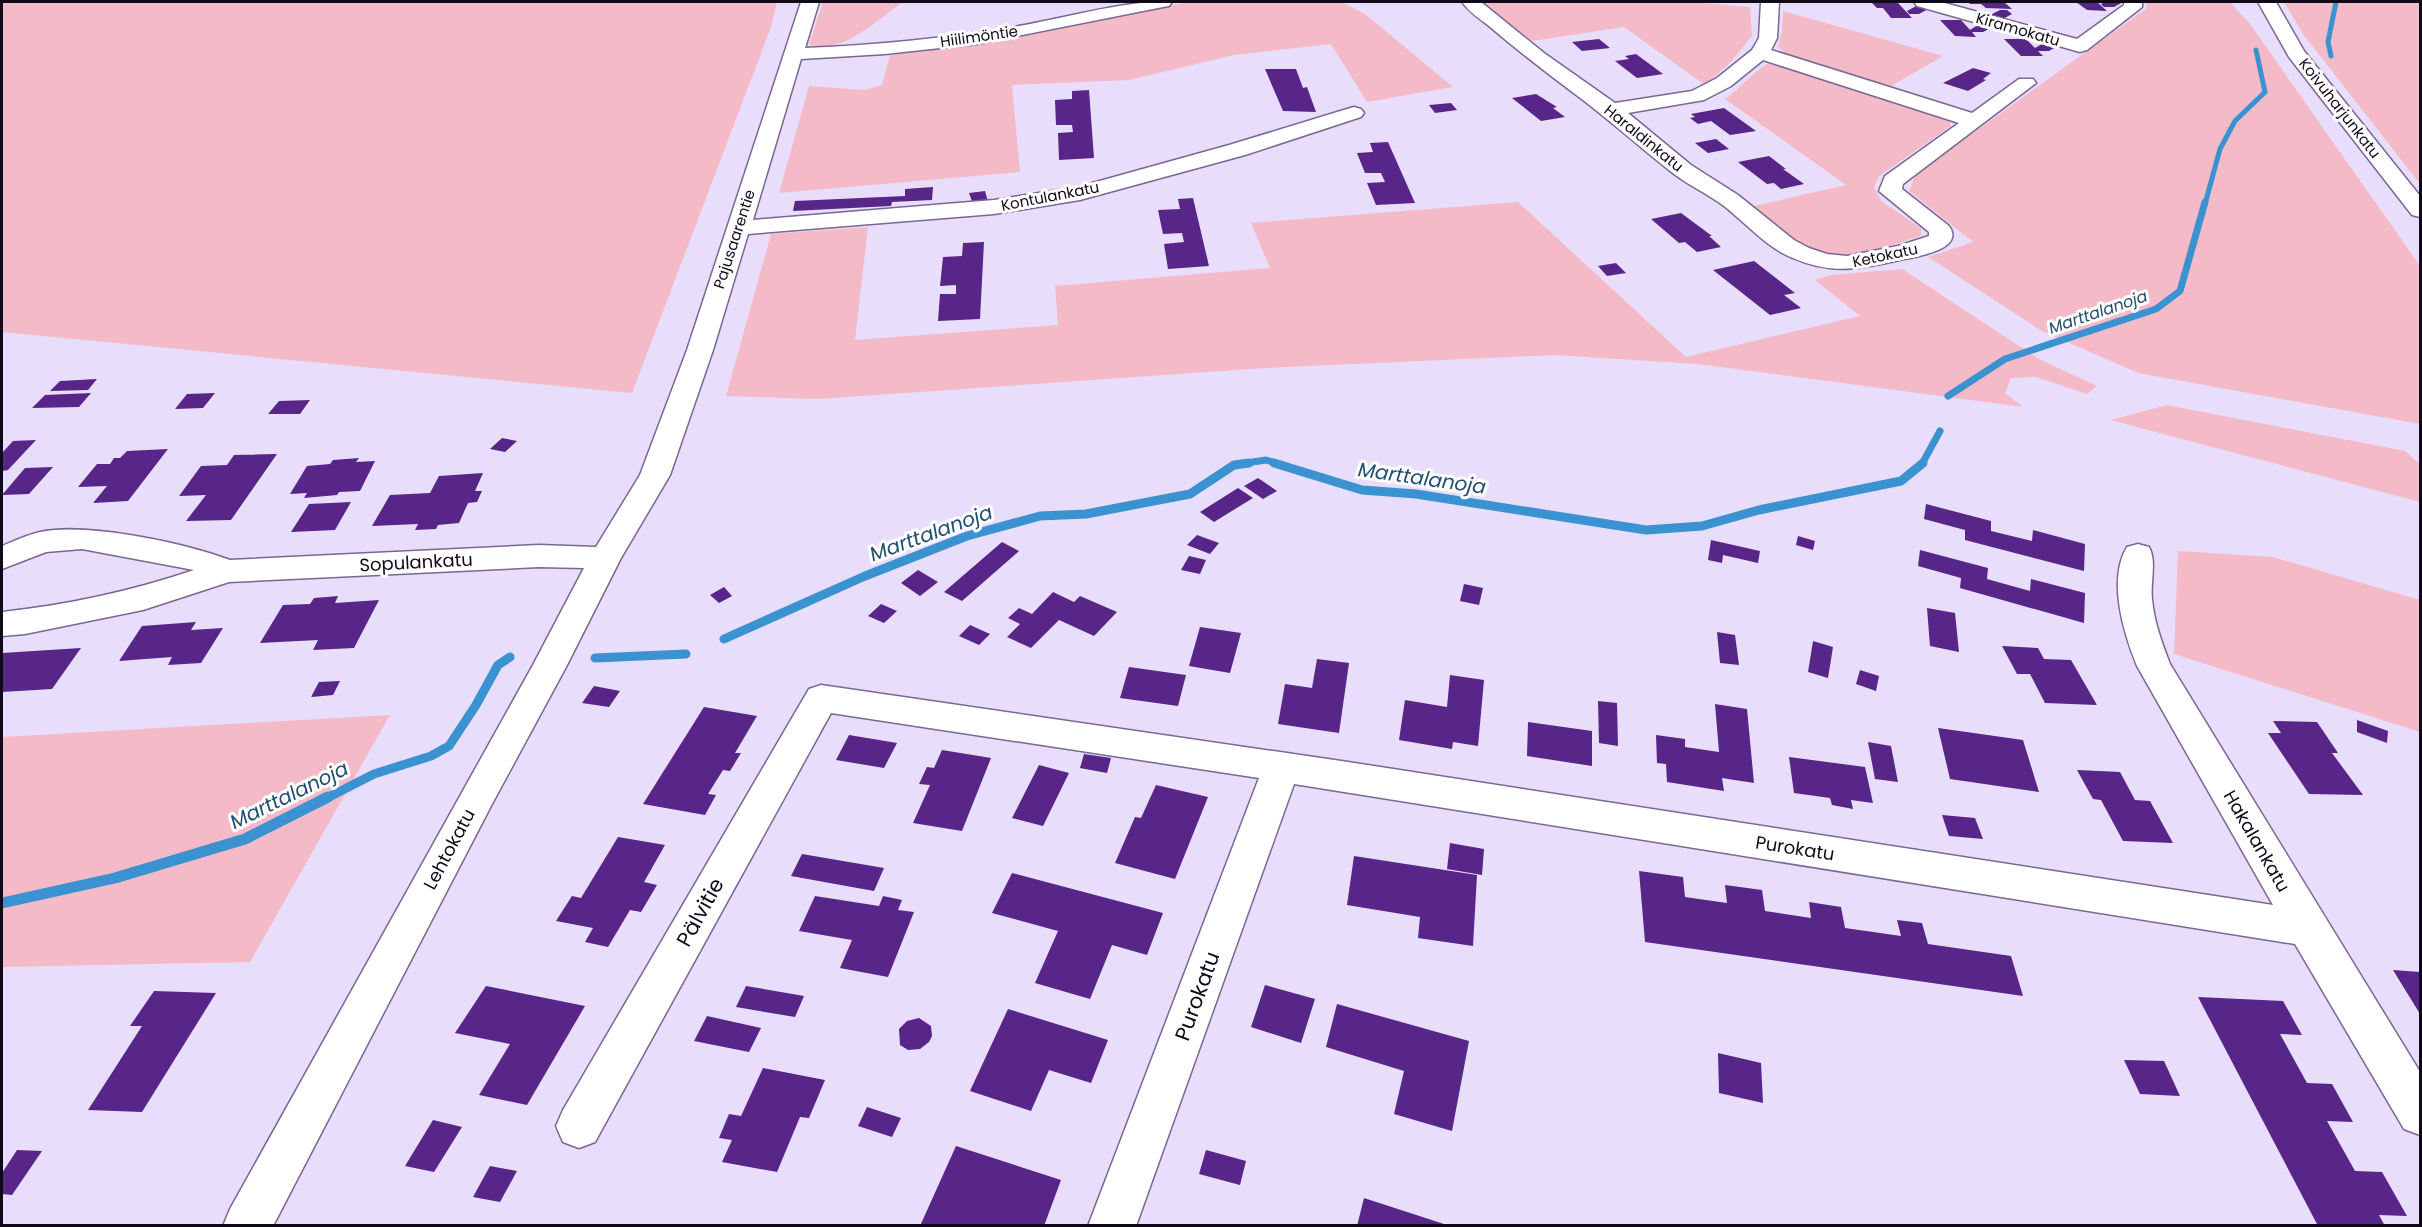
<svg xmlns="http://www.w3.org/2000/svg" width="2422" height="1227" font-family="Poppins,sans-serif">
<rect width="100%" height="100%" fill="#e9ddfc"/>
<path fill="#f4bac8" d="M2,2H777L771,27L632,393L2,332Z
M823,2H903C881,17 837,59 809,44Z
M1188,2H1342L1365,14L1453,87L1367,102L1331,44L1234,55L1129,80L1012,85L1020,172L779,193L809,86L864,90L882,85L890,55L994,42Z
M1483,2H1691L1750,7L1752,36L1730,63L1705,85L1624,27L1532,41Z
M2146,2H2230L2250,24L2420,266V424L2138,373L2042,331L1928,257L1973,242L1909,191L1916,174L2147,8Z
M2284,2H2420V184L2303,34Z
M1783,11L1943,56L1888,88L1786,54L1778,47L1782,31Z
M1769,63L1783,65L1949,120L1951,126L1879,176L1874,187L1881,201L1921,228V236C1903,241 1861,257 1845,257C1806,257 1778,230 1750,207L1846,185L1725,99C1741,88 1752,72 1769,63Z
M1518,202L1686,357L1860,316L1815,280L1831,275L1902,269L2039,359L2097,386L2087,394L2036,377L2011,378L2005,393L2023,407L1698,364L1556,355L1265,368L818,399L726,396L771,234L868,227L855,340L1058,325L1055,286L1270,268L1251,223Z
M2167,405L2405,451L2420,464V502L2110,420Z
M2178,551L2273,557L2420,600V732L2174,654Z
M390,715L250,962L2,967V737Z"/>
<g fill="none" stroke-linecap="round" stroke-linejoin="round">
<path stroke="#3a93d0" stroke-width="5" d="M2331,56L2328,42L2336,2
M2205,204L2220,149L2235,121L2265,92L2256,50"/>
<path stroke="#3a93d0" stroke-width="7" d="M1948,396L2005,359L2156,309L2180,291L2205,202
M1239,464L1266,460L1279,464
M1922,464L1940,431"/>
<path stroke="#3a93d0" stroke-width="9" d="M1274,463L1362,490L1416,494L1646,530L1702,526L1759,510L1901,481L1923,463
M724,639L865,576L967,536L1040,516L1086,514L1190,494L1234,465L1249,463
M595,658L686,654
M325,799L374,774L431,756L449,746L476,705L498,665L510,657"/>
<path stroke="#3a93d0" stroke-width="11" d="M2,903L115,878L245,839L328,797"/>
</g>
<path fill="#572688" d="M1968,2H2004L2012,9L1986,8L1981,4H1970Z
M2076,2H2097L2107,11L2087,10Z
M2105,2H2123L2114,7H2104L2101,4Z
M1872,3H1898L1912,18H1891L1883,8H1877Z
M1918,5L1930,8L1919,14H1909L1907,11Z
M2000,10H2007L2012,14L2003,19L1990,15Z
M1940,20H1961L1970,30L1981,23L1993,27L1983,32H1972L1976,37L1955,36Z
M1599,39L1610,48L1582,51L1572,42Z
M2004,39H2026L2035,48L2047,41L2059,45L2049,51H2038L2043,56H2021Z
M1636,54L1663,74L1637,78L1615,61L1629,59L1625,56Z
M1973,68L1991,73L1983,79L1986,80L1968,91L1943,83Z
M1265,69H1296L1303,88L1307,87L1316,112L1283,111Z
M1089,90L1094,158L1059,160L1058,133L1073,132L1072,125H1056L1055,100L1072,99V91Z
M1536,94L1557,107L1553,108L1565,117L1541,121L1512,98Z
M1451,103L1457,110L1435,113L1429,105Z
M1724,108L1756,131L1730,135L1711,121L1698,124L1690,118L1695,117L1691,114Z
M1716,139L1729,149L1708,153L1695,143Z
M1388,142L1415,203L1376,205L1367,183L1385,182L1381,173H1365L1357,153L1373,152L1370,143Z
M1769,156L1786,169H1783L1804,184L1781,189L1774,183L1767,184L1738,162Z
M933,187L932,200L892,202L891,206L793,211L795,201L905,196V189Z
M985,191L988,202L973,204L969,193Z
M1193,198L1209,266L1168,269L1164,244L1184,242L1182,233L1163,234L1158,210L1180,209L1178,199Z
M1681,213L1712,236H1709L1721,247L1697,252L1685,242L1679,243L1651,219Z
M984,242L980,319L938,321L940,294H956V285L940,286L943,257L962,256L963,243Z
M1754,261L1795,293L1784,295L1801,308L1770,315L1713,270Z
M1616,263L1626,273L1607,276L1598,266Z
M97,379L88,390L50,391L60,381Z
M91,393L79,407L32,408L45,395Z
M215,393L203,408L175,409L187,394Z
M310,400L300,414H268L279,401Z
M502,438L517,441L505,452L490,449Z
M36,440L8,470L2,471V453L13,441Z
M168,449L128,501L93,503L107,486L78,487L97,464H110L114,458H120L127,451Z
M277,454L231,520L186,521L206,495L179,496L201,466L227,465L234,455Z
M359,458L356,462L375,461L360,491L339,492L337,495L304,498L307,493L290,494L307,466L330,464L333,460Z
M53,467L29,494L2,495L25,468Z
M483,473L475,491H482L477,502L468,503L459,523L438,525L436,529L415,530L418,524L372,526L390,495L430,493L439,476Z
M1258,478L1277,491L1263,499L1244,486Z
M1238,488L1253,498L1214,522L1200,512Z
M351,502L335,530L291,532L309,504Z
M1926,504L1991,521V531L2032,541L2033,530L2085,544L2084,571L1965,540V530L1924,519Z
M1197,535L1219,543L1210,554L1187,545Z
M1798,536L1815,541L1813,550L1796,545Z
M1711,540L1760,551L1758,563L1723,555L1722,563L1708,560Z
M1002,542L1019,551L962,601L944,592Z
M1920,550L1988,568L1987,579L2030,591L2031,579L2085,593L2084,623L1960,588L1961,578L1918,566Z
M1189,556L1206,560L1200,574L1181,570Z
M918,570L938,582L920,596L901,583Z
M1464,584L1483,588L1479,605L1460,601Z
M724,587L732,596L719,603L710,595Z
M1053,592L1074,602L1080,596L1117,612L1094,636L1059,620L1031,648L1007,637L1020,624L1008,618L1019,608L1032,614Z
M338,596L335,603L379,600L354,648L313,650L318,640L260,643L283,605L310,604L314,598Z
M881,604L897,611L884,623L868,616Z
M1927,608L1955,613L1959,652L1930,646Z
M196,622L191,630L223,628L201,663L168,665L172,657L119,661L142,626Z
M970,625L990,634L979,645L959,636Z
M1200,627L1241,633L1230,673L1189,666Z
M1717,632L1735,635L1739,665L1720,663Z
M1813,641L1833,647L1828,678L1808,672Z
M2002,646L2038,648L2044,659L2071,660L2097,705L2045,703L2030,674H2017Z
M81,648L52,689L2,692V653Z
M1317,659L1349,663L1339,733L1278,724L1285,684L1312,688Z
M1129,667L1186,675L1178,706L1120,698Z
M1860,670L1879,676L1876,691L1856,684Z
M1450,675L1484,680L1478,746L1453,742L1452,749L1399,740L1405,700L1447,707Z
M340,681L333,695L311,697L319,682Z
M594,686L620,691L609,707L582,703Z
M1598,701L1617,703L1618,746L1599,743Z
M1715,704L1747,709L1754,783L1722,778L1724,791L1667,782L1666,764L1657,763L1656,735L1685,739V747L1719,752Z
M704,707L757,716L735,753H741L730,771L723,770L708,794L716,795L705,815L643,804Z
M2357,720L2388,731L2387,743L2357,732Z
M2273,721L2317,722L2338,753H2332L2363,795L2309,794L2268,733H2281Z
M1528,722L1592,731V766L1527,756Z
M1938,728L2023,740L2039,792L1950,779Z
M849,735L897,743L884,768L836,760Z
M1868,742L1891,746L1898,782L1875,779Z
M942,750L991,758L962,831L913,823L930,785L919,784L927,767L934,768Z
M1084,754L1111,758L1107,773L1080,768Z
M1789,757L1865,767L1873,803L1851,800L1853,809L1832,805L1830,798L1794,793Z
M1039,765L1069,773L1043,826L1012,818Z
M2077,770L2120,772L2135,800L2150,801L2173,843L2123,841L2101,800L2093,799Z
M1156,785L1208,797L1175,879L1115,863L1135,817L1141,818Z
M1942,815L1975,818L1983,839L1949,836Z
M618,837L665,845L644,882L657,885L641,912L630,910L608,947L585,942L593,928L556,921L572,896L581,898Z
M1450,843L1484,849L1482,875L1447,869Z
M802,854L884,868L874,891L791,876Z
M1354,856L1477,875L1473,946L1418,938L1420,917L1347,905Z
M1639,871L1683,877L1685,897L1727,903L1725,885L1762,890L1765,911L1811,918L1809,902L1841,907L1845,928L1901,936L1897,920L1922,923L1928,944L2011,956L2023,996L1645,942Z
M1012,873L1163,913L1147,955L1112,945L1090,999L1035,983L1058,931L992,913Z
M815,896L879,906L883,896L902,900L898,910L914,912L888,977L840,968L852,940L799,931Z
M2393,970L2420,972V1014Z
M1265,985L1315,999L1301,1043L1251,1027Z
M486,986L585,1006L527,1105L479,1095L510,1044L455,1033Z
M746,986L804,996L795,1017L736,1007Z
M154,991L216,993L142,1112L88,1110L142,1026H130Z
M2198,997L2283,1001L2302,1035L2280,1034L2307,1083L2332,1084L2353,1122L2327,1121L2355,1171L2382,1172L2407,1216L2379,1215L2385,1226H2318Z
M1337,1004L1469,1041L1452,1131L1394,1114L1404,1071L1326,1047Z
M1008,1009L1108,1040L1091,1083L1049,1070L1031,1111L970,1091Z
M707,1016L761,1028L749,1052L694,1041Z
M919,1018L931,1026L932,1036L929,1042L920,1049L908,1050L900,1045L899,1029L907,1021Z
M1718,1053L1761,1063L1763,1103L1719,1093Z
M2124,1060L2164,1061L2180,1096L2140,1094Z
M763,1068L825,1080L809,1118L800,1117L777,1172L722,1162L732,1140L719,1138L729,1114L741,1116Z
M867,1107L901,1118L892,1137L858,1126Z
M433,1120L462,1127L434,1172L405,1166Z
M956,1146L1061,1180L1044,1226H920Z
M17,1150L42,1151L12,1195L2,1194V1173Z
M1206,1150L1246,1161L1240,1185L1199,1174Z
M490,1166L517,1171L500,1202L473,1197Z
M1364,1198L1447,1225V1226H1357Z"/>
<g fill="none" stroke-linecap="round" stroke-linejoin="round">
<g stroke="#796794" stroke-width="3">
<path id="minor" d="M801,2H819L805,48C877,45 948,38 1019,26C1066,18 1126,0 1172,2L1169,6L1163,7L977,44L885,54L801,59L753,220L994,200L1078,187L1229,145L1347,109L1354,107L1361,109L1364,113L1361,117L1245,155L1080,200L994,214L748,234L713,350L670,475L621,558L566,667L492,804L273,1226H223L230,1209L533,665L584,568L539,567L229,582L143,610L25,634L2,636V612C67,605 132,591 194,570L82,549L46,552L2,569V546C14,541 27,535 40,532C87,522 185,543 230,560L539,545L596,547L640,475L687,350Z
M1462,2H1481L1544,53L1615,103L1692,91L1717,78L1752,50L1759,38L1761,2H1779L1777,38L1771,50L1972,113L2019,79H2033L2036,83L1903,184L1902,189L1949,226C1966,250 1915,257 1899,260C1861,269 1831,275 1793,258C1767,248 1746,223 1724,206C1708,194 1690,186 1674,174C1639,147 1607,117 1571,91C1543,70 1516,49 1489,26C1480,19 1469,12 1462,2ZM1763,60L1959,123L1885,176L1879,191L1929,232V236L1898,246L1847,256L1827,254L1809,248L1794,240L1738,195L1691,165L1628,113L1704,100L1731,86Z
M1914,2H1941L2077,39L2124,5V2H2142V7L2087,50L2080,52L1917,6Z
M2258,2H2276L2304,51L2420,196V217L2412,215L2289,57Z
M2138,544L2149,547C2157,561 2150,583 2152,599C2154,622 2162,643 2170,664L2420,1072V1135L2404,1129L2295,944L1294,784L1136,1226H1088L1259,778L831,713L595,1142L579,1148L563,1142L556,1126L563,1110L809,689L821,685L1348,762L2273,905L2137,666C2124,634 2107,580 2127,547Z"/>
</g>
<use href="#minor" fill="#fff" fill-rule="evenodd"/>
</g>
<g text-anchor="middle" dominant-baseline="central" stroke-width="6" stroke-linejoin="round" paint-order="stroke">
<g font-size="15" fill="#100919" stroke="#fff">
<text transform="translate(2018 29) rotate(16)">Kiramokatu</text>
<text transform="translate(979 36) rotate(-8)">Hiilimöntie</text>
<text transform="translate(2340 108) rotate(52)">Koivuharjunkatu</text>
<text transform="translate(1644 138) rotate(39)">Haraldinkatu</text>
<text transform="translate(1050 196) rotate(-11)">Kontulankatu</text>
<text transform="translate(734 239) rotate(-72)">Pajusaarentie</text>
<text transform="translate(1885 255) rotate(-12)">Ketokatu</text>
</g>
<g font-size="16" font-style="italic" fill="#224f70" stroke="#fff">
<text transform="translate(2098 312) rotate(-19)">Marttalanoja</text>
</g>
<g font-size="18" fill="#100919" stroke="#fff">
<text transform="translate(416 562) rotate(-3)">Sopulankatu</text>
<text transform="translate(2257 841) rotate(60)">Hakalankatu</text>
<text transform="translate(1795 848) rotate(9)">Purokatu</text>
<text transform="translate(449 849) rotate(-62)">Lehtokatu</text>
</g>
<g font-size="20" font-style="italic" fill="#224f70" stroke="#fff">
<text transform="translate(1422 478) rotate(8)">Marttalanoja</text>
<text transform="translate(931 533) rotate(-20)">Marttalanoja</text>
<text transform="translate(289 795) rotate(-26)">Marttalanoja</text>
</g>
<g font-size="21" fill="#100919" stroke="#fff">
<text transform="translate(700 912) rotate(-61)">Pälvitie</text>
<text transform="translate(1197 996) rotate(-70)">Purokatu</text>
</g>
</g>
<rect width="2422" height="1227" fill="none" stroke="#100919" stroke-width="6"/>
</svg>
